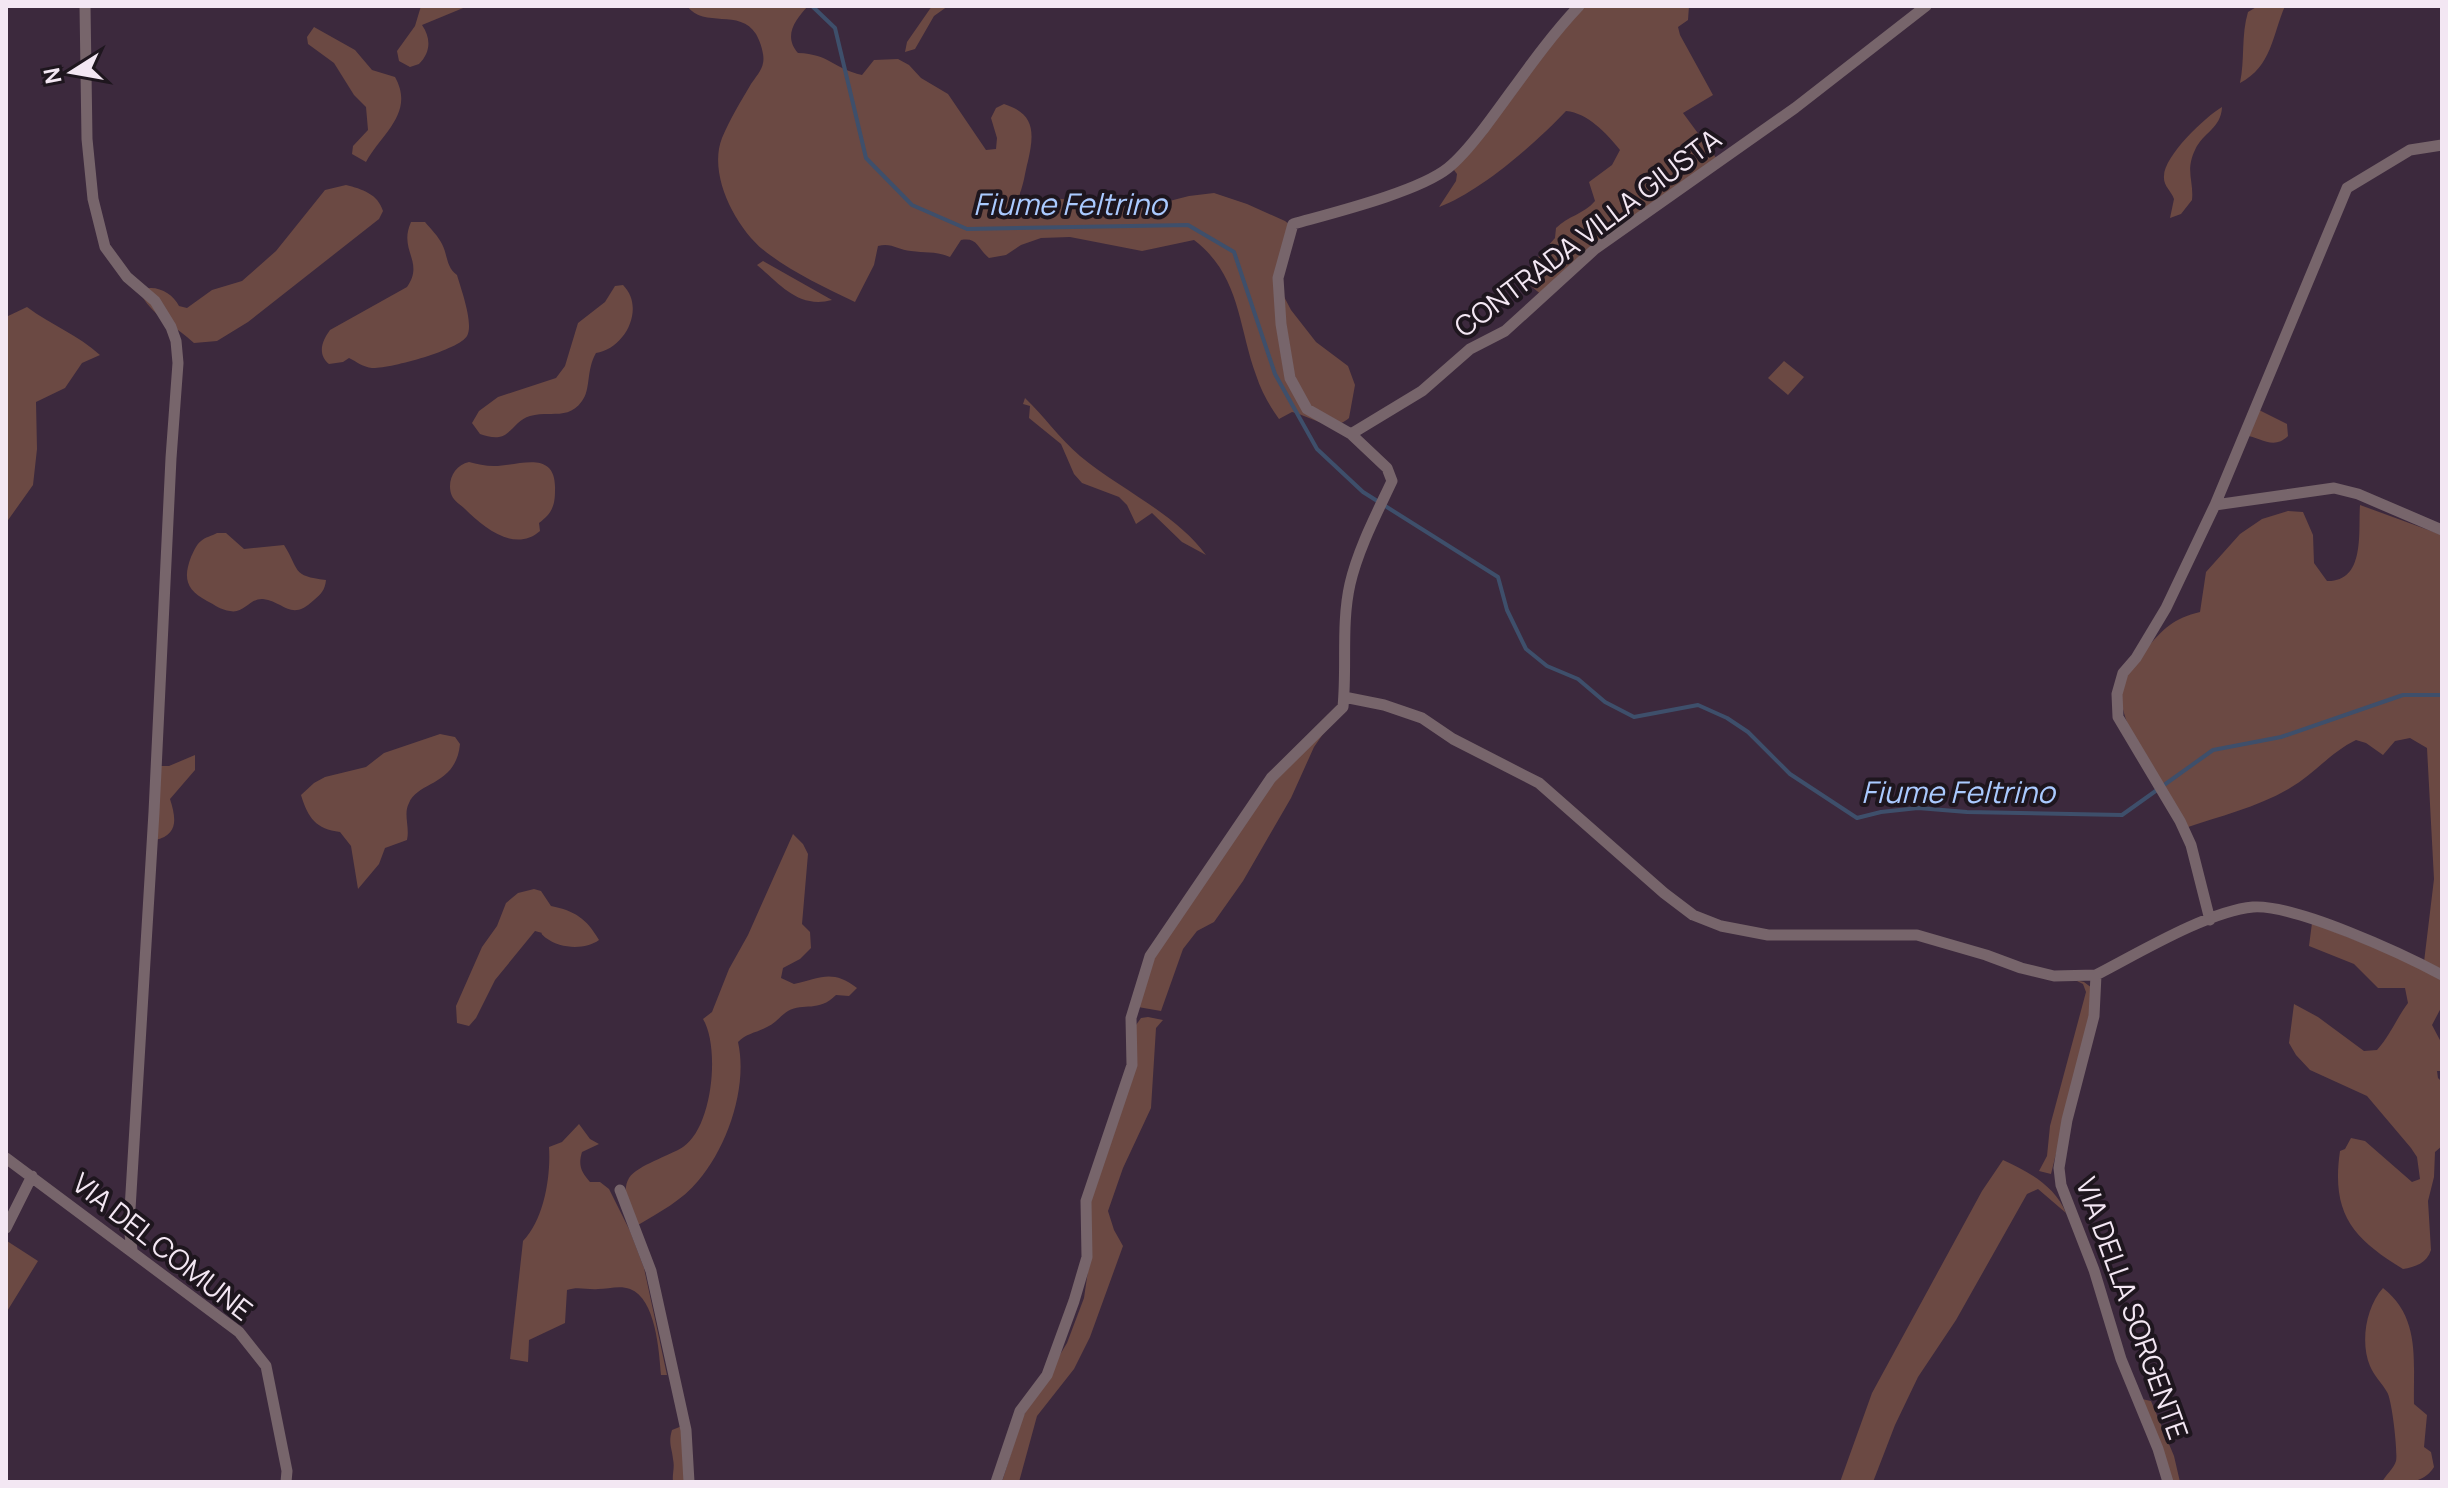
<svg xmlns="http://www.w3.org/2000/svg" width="2448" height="1488" font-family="Manrope,sans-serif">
<rect width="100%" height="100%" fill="#3c293d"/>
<path fill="#6b4943" d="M421,6H468L422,25C431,38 431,52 419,64L410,67L399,61L397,51L415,26Z
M687,6H808C795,20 783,36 798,53C830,54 834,69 862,75L874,60L898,59L909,65L921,78L948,94L986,150L996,149L997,138L991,118L996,108L1004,104C1036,114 1034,134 1028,161C1025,172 1024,183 1020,193V200L1024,205L1044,197L1142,208L1189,196L1214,193L1247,204L1285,221L1290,225L1280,289L1291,310L1316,342L1348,366L1355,385L1349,418C1331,434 1311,416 1292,412L1279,419C1269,405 1261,391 1256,375C1238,325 1240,275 1194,240L1142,251L1070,237L1041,238L1021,245L1006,255L989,258C977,248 978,237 961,240L950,257C936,251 925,253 911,251C898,250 891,242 878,246L874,265L855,302C826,288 796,274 770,255C738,233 707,176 722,138C730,119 741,101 751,84C755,78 762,70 763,63C765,55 760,41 756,34C740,8 704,29 687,6Z
M932,6H948L934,16L915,49L905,52L907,42Z
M1585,6H1689L1688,20L1678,27L1680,35L1713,95L1683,113L1717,159L1542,295L1527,283L1525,272L1555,238L1556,228C1568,216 1584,214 1595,201L1589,182L1612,165L1620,150C1606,133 1588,113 1566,111C1536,143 1480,192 1439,207L1456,181L1457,174L1454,170L1563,28Z
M2258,6H2285C2272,36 2272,66 2240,83C2245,60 2241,35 2248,12Z
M314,27L355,50L372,70L395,77C415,113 382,133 366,162L352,154L353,146L368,130L366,107L354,95L334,63L308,44L307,37Z
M2222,107C2221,129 2203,132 2195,150C2185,171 2194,181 2192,200L2181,214L2170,218L2174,199C2171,190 2163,186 2164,176C2164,156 2205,117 2222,107Z
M346,185C362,189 378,194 383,211L379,219L248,322L217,341L194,343C176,326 155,318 142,296L144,289C158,285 173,294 179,306L187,308L212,290L242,281L276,251L325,190Z
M411,222H425C431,229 438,236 442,244C448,256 446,267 457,275C461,289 474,324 467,336C459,350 389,369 372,368C363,367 357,362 349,358L343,362L329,364C317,354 322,341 330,330L407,287C425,261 398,251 411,222Z
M763,261L832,300C798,309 780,284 757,265Z
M623,285C646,308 625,349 596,353C586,370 591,390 582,401C568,421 549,410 530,416C516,420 511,435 499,437C493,438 486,436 480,434L472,423L479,411L498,397L556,378L565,366L578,323L605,302L615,286Z
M27,307C51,325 78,335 100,355L82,363L65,388L36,402L37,449L33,485L6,523V317Z
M1784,361L1804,377L1788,395L1768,378Z
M1025,398C1044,416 1060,439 1080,456C1121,490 1175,513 1206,555L1182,542L1152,513L1136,524L1127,505L1119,497L1082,483L1074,474L1061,444L1029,418L1030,406L1023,404Z
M2255,408L2287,424L2288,436C2274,450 2261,438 2245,435Z
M469,462C477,464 485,466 494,466C519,466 557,448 555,491C555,507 551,514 539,523L540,531C515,553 484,528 465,509C461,505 454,501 452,496C446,482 454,465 469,462Z
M2360,505L2442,535V971L2424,962L2434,879L2427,748L2410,738L2395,741L2383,755L2366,743L2356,740C2331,752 2314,774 2290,788C2258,807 2220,816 2185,828C2167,797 2112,718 2122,684C2126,671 2138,660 2146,649C2163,629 2174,618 2200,612L2206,572L2240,534L2262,519L2288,511L2303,512L2313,535L2314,563L2327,581C2366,582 2358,531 2360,505Z
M217,533H226L244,549L284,545C300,570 291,576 326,580C325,590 321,594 314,600C291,622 285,602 263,599C250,598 244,614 230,611C221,610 215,605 207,601C186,590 183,578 191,557C194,551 196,545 201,541C205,537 212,536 217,533Z
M1332,721L1314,747L1291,798L1243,881L1214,922L1197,931L1183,949L1161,1011L1138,1007L1156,951L1268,785Z
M440,734L455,737L460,744C456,786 418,781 409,803C403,814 410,827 407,840L385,848L379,864L358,889L351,846L340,832C316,829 308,818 301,795L314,783L325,777L366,767L384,753Z
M195,755V770L170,799C176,818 179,835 155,840L159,766H169Z
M793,834L803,844L808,854L802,924L810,932L811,948L800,959L783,968L781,978L794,984C821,978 832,969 857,988L849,996L836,995C818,1013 804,1002 788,1011C781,1015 776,1023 767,1027C756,1033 747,1033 738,1042C748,1086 728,1146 698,1181C683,1200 658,1213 638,1225C632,1211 620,1193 629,1178C638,1165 669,1156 683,1147C713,1127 720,1047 703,1019L712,1012L729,969L748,935Z
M534,889L541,891L551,906C575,911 586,918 599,940C585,950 561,949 546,938C536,930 548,935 535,931L495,980L476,1018L469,1026L457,1023L456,1006L482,947L497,926L506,903L518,893Z
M2312,923L2419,965L2442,977V1006L2432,1025L2442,1044V1071H2437L2438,1078L2442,1082V1146L2435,1152L2434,1177L2428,1201L2431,1250C2427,1263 2415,1267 2403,1269C2352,1238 2331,1213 2340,1151L2345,1149L2351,1138L2365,1141L2412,1182L2420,1179L2417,1157L2411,1148L2367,1096L2310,1070L2296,1055L2289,1043L2294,1004L2318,1017L2364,1051L2377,1050C2390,1036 2396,1019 2408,1003L2405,988H2378L2354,964L2309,946Z
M2075,980L2084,982L2092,988V1009L2051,1174L2039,1171L2047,1156L2050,1126L2086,992L2083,984Z
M1148,1017L1163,1020L1156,1028L1151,1108L1123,1168L1108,1211L1114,1230L1123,1246L1090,1337L1074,1369L1037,1416L1019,1482H1002L1022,1418L1067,1343L1084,1298L1091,1250L1089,1212L1094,1183L1113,1137L1136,1025L1141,1018Z
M579,1124L590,1139L599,1144L582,1152C578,1165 581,1172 590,1182H600L609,1189L630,1231L644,1268L667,1375H661C659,1351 656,1299 630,1289C620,1285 608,1289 598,1289C587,1290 578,1286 567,1290L565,1323L529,1340L528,1362L510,1359L523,1241C544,1220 551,1176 549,1147L562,1142Z
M2003,1160C2029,1172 2055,1186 2066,1213L2038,1189L2027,1194L1956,1320L1918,1377L1895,1425L1873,1482H1840L1872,1393L1982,1191Z
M7,1241L38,1261L6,1313V1243Z
M2383,1288C2421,1318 2413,1361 2414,1404L2427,1415L2424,1447L2431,1452L2434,1467C2422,1486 2402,1482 2382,1482C2385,1476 2394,1468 2396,1461C2398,1453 2392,1399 2387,1392C2382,1383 2374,1376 2370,1366C2360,1342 2366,1307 2383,1288Z
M2137,1398L2151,1401L2174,1456L2180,1482H2170Z
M682,1426L685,1482H673C672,1474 675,1468 673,1459C672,1448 668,1443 672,1430Z"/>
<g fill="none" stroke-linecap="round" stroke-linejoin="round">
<path stroke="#3e4f6b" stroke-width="4" d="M812,6L835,28L866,158L912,205L967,229L1188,225L1234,252L1275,374L1317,449L1363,492L1498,577L1507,610L1526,649L1547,666L1578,679L1605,702L1634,717L1698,705L1727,718L1748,732L1790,774L1857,818L1881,812L1918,808L1967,812L2122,815L2213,750L2281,737L2403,695H2442"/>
<path stroke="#77656b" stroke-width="11" d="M85,6L87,139L93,199L105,247L127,277L155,301L171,327L176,341L178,363L171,458L154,812L129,1226L132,1250
M1351,434L1422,391L1470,349L1505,331L1595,249L1795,108L1926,6
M2215,505L2334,488L2358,494L2442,530
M1344,697L1384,705L1422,718L1453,739L1539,783L1664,893L1693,915L1721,926L1768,935H1917L1986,955L2021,968L2054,976L2096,975L2094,1016L2067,1120L2059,1168L2061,1185L2094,1270L2121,1359L2158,1449L2168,1482
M2210,920L2191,845L2180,821L2118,717L2117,694L2123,673L2136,658L2166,608L2215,505L2347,188L2410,150L2442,145
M2096,975C2137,954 2208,911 2253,907C2295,904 2403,954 2442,975
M6,1158L239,1332L266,1366L287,1471L286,1482
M620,1190L651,1271L686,1430L689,1482
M6,1228L32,1176
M996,1482L1020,1411L1047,1375L1074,1301L1087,1257L1086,1201L1132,1065L1131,1018L1150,956L1271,778L1343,707C1347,666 1341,624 1350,584C1358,549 1377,513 1392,481L1387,468L1351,434L1307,409L1290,378L1281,324L1278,278L1293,224C1332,213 1418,192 1448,168C1463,156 1474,141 1485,127C1516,86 1544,43 1579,6"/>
</g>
<g text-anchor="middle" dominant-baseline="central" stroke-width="8" stroke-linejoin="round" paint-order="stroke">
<g font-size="28" fill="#f3e7f3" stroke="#1e161e">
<text transform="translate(1587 232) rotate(-37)">CONTRADA VILLA GIUSTA</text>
<text transform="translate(163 1246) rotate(38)">VIA DEL COMUNE</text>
<text transform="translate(2133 1308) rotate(70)">VIA DELLA SORGENTE</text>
</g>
<g font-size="30" font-style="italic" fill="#aacaff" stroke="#1e161e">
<text x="1070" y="203">Fiume Feltrino</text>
<text x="1958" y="791">Fiume Feltrino</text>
</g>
</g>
<rect width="2448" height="1488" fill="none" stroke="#f3e7f3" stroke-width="16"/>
<g transform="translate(72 72) rotate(259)" stroke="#1e161e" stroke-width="6" paint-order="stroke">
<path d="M0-6L14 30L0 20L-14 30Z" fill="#f3e7f3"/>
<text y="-12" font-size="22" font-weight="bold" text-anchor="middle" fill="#f3e7f3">N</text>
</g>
</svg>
